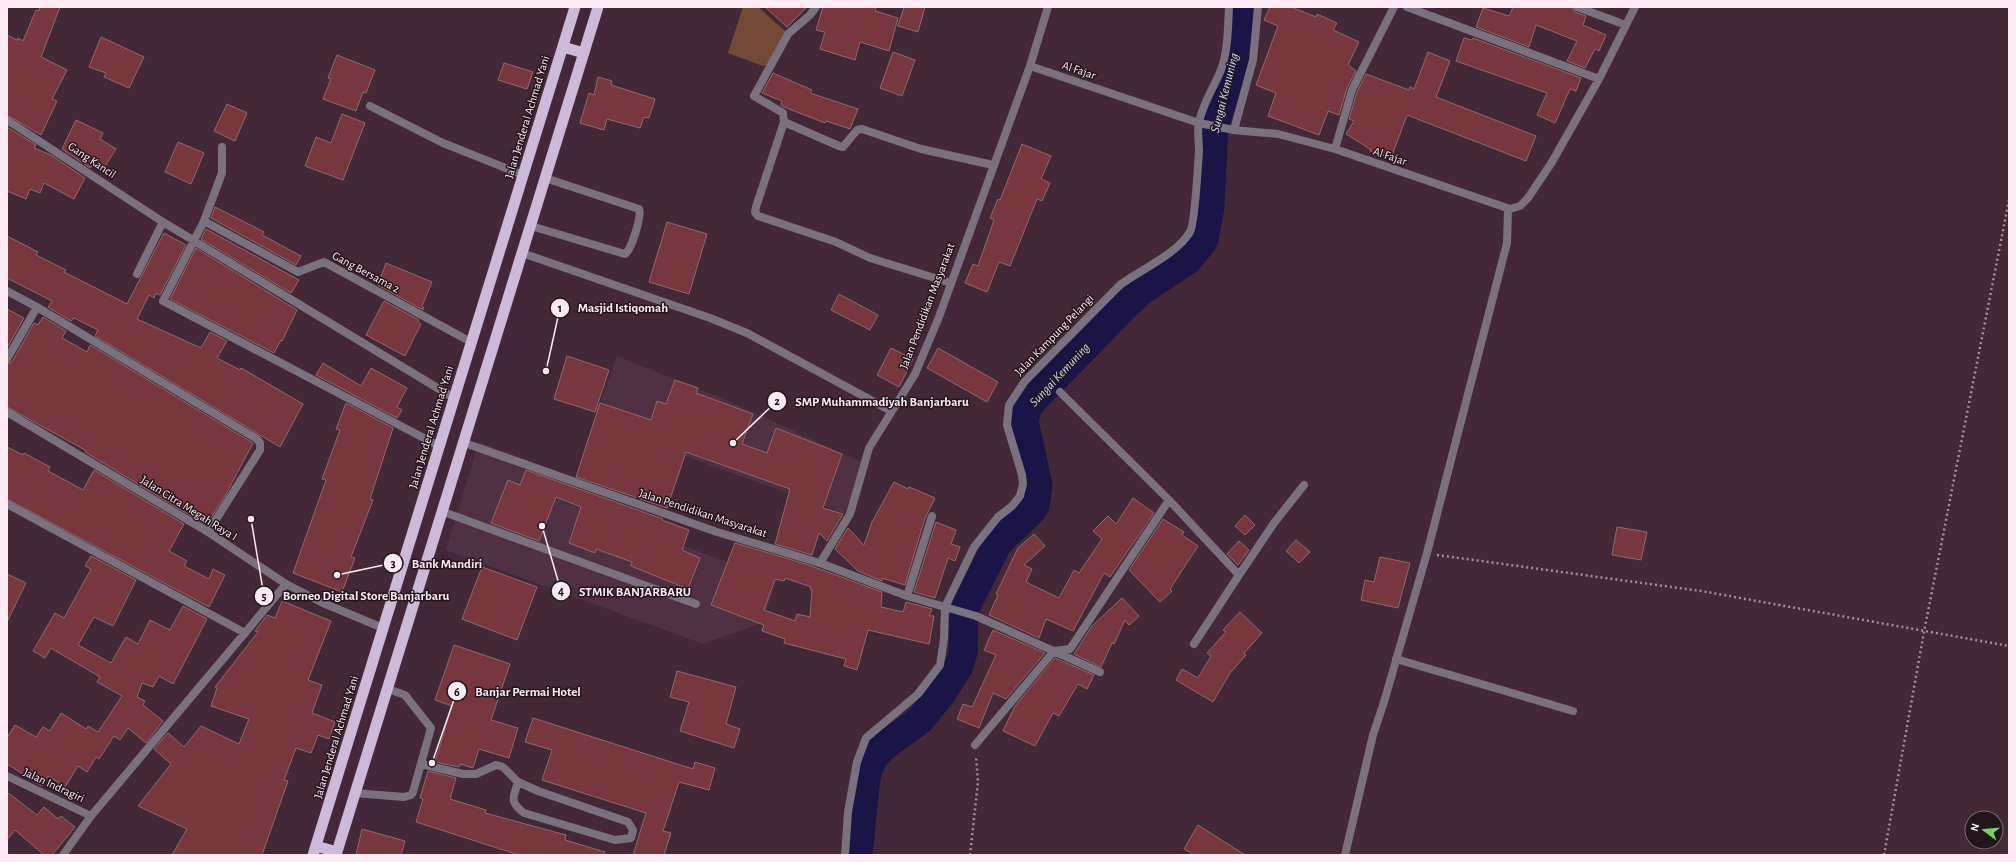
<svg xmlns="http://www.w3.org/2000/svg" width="2016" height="862" font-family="'Alegreya Sans',sans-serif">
<rect width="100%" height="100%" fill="#432938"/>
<path fill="#503043" d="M617,356L731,402L861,462L846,514L593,423Z
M479,442L573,477L564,502L777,580L762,623L703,644L446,550Z"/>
<path fill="#734a36" d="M743,7H758L785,31L767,65L763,66L728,53Z"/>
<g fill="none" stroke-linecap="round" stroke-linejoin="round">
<path stroke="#1a1447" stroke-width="29" d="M858,855L865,785L868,770L874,757L883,747L920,720L942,693L959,666L963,652L964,615L967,604L998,543L1029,513L1035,506L1038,485L1024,421L1027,408L1037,396L1122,309L1141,291L1188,260L1204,240L1210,207L1214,127L1235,60L1239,40L1240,7"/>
</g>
<path fill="#78373e" stroke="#8e6a6c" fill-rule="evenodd" d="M40,7H60L41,57L67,70L52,99L57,101L41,135L7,115V35L17,40L18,38L23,41L36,10L39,11Z
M765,7H807L787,27Z
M823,7H876L875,11L898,18L889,51L860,42L855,60L820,49L825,32L816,30Z
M904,7H925L918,32L898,26Z
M1270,7H1291L1316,17L1317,14L1337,23L1333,30L1359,42L1348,65L1356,71L1347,88L1339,115L1328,111L1319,135L1268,116L1276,93L1256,85L1278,26L1264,20Z
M1513,7H1571L1575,12L1586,16L1583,25L1606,35L1599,51L1595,49L1585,68L1567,61L1577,41L1536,25L1529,47L1476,27L1483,8L1509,16Z
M101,37L144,57L129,88L104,77L106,73L89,67Z
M1464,38L1472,40L1473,38L1581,78L1576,91L1570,89L1555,123L1537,115L1547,93L1456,61Z
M893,52L915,60L902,96L880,88Z
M1428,52L1450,61L1436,97L1536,136L1526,161L1407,115L1391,158L1370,151V149L1346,134L1354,121L1349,119L1357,92L1366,74L1409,90L1410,87L1414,89Z
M337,55L375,70L366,93L363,92L356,111L323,99L331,79L328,78Z
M504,63L533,72L527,89L498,80Z
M773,73L812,90L810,93L858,109L850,129L826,121L825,123L784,107L781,105L782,101L762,93Z
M598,77L612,81L611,85L655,99L649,118L644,117L640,128L607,119L604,130L580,123L589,93L594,95Z
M227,104L247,113L235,141L214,131Z
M342,114L365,123L343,180L305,166L316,137L331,143Z
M76,120L103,133L100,139L116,149L102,171L92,165L90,168L62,149Z
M7,127L36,145L34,148L51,155L85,178L74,199L44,183L40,193L30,189L26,199L7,191Z
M178,142L204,153L191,184L165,172Z
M1022,144L1051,156L1041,179L1050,183L1042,201L1037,199L1010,266L999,262L987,292L965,283L973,264L978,266L994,220L990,218L998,199L1000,200Z
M215,207L264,232L262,235L301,256L296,265L211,218Z
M667,222L707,234L689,294L649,282Z
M206,229L299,280L291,293L201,239Z
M164,233L186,245L160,295L156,293L154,298L149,295L137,319L201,348L210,332L227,341L217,358L240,370L241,368L303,404L280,447L95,336L98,330L74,318L71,321L48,307L52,301L7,278V236L38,252L36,255L66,270L64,272L127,304Z
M196,248L297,310L282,341L281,340L274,353L170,299Z
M386,263L432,282L422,306L424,308L423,310L378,285Z
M839,294L878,315L870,330L831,310Z
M384,301L419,320L418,322L421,324L405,356L366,335Z
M7,309L24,318L7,348Z
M43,317L66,331L62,338L87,352L90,345L253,443L225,496L206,525L85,452V450L7,407V364L12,362L34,323L38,325Z
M891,348L913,359L899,387L877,375Z
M938,348L998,382L987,402L927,368Z
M567,356L609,370L595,412L554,399Z
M323,363L361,386L371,368L407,388L397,407L402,410L397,418L316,375Z
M675,380L698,388L696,393L753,414L742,444L767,453L776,428L842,454L823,508L843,514L827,541L819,533L812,555L775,544L790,489L686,452L667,508L576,477L600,403L651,420L657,401L666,404Z
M346,403L393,428L370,499L373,500L351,557L355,558L342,592L293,573L326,480L322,479L340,430L336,429Z
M7,447L23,455L24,453L50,467L48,471L83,490L94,470L184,524L169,551L187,561L184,566L209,579L213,569L225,575L209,607L7,499Z
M526,470L663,519L662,520L689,530L682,550L700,558L688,589L631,566L632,562L596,549L595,553L569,543L581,507L556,497L539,541L491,523L508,480L520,485Z
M894,482L908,489L909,487L935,498L925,518L905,585L882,578V581L858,571L835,549L848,528L864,545L872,522Z
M1133,498L1154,513L1110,577L1104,573L1073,631L1046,619L1039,638L989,615L998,595L996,594L1018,548L1034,534L1045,546L1024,565L1032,569L1026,582L1059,598L1074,570L1079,573L1102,539L1093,531L1108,516L1116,524Z
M1245,515L1255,525L1245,535L1235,526Z
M1163,519L1184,532L1182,535L1198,546L1170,589L1172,591L1160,602L1129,570Z
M936,522L956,530L951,544L960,547L955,561L948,558L935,598L914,592Z
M1617,527L1647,532L1641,560L1612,555Z
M1296,540L1310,552L1299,563L1286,551Z
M1239,541L1249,550L1238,565L1227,554Z
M735,543L809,565L882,592L881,607L903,612L906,602L932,609L929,616H934L929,644L868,630L857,670L844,666L846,659L784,643L785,639L762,631L764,625L711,605ZM785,578L811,587L810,589L812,590L810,617L797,614L795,621L764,610L775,579L784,581Z
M91,556L136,580L113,626L94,617L78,645L111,663L126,637L138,644L150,620L170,630L183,606L207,619L173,684L159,676L153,687L142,683L137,697L145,701L143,705L163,721L146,743L128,728L120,740L114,736L99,759L96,757L87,772L78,766L65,787L48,776L42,786L7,764V738L15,725L36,737L43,727L50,731L61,713L86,729L88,726L98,732L122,696L97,682L100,677L51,648L45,658L33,651L55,613L64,618L91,569L85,566Z
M1380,557L1410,563L1398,608L1361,600L1365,580L1374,582Z
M482,567L537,587L517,640L462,619Z
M7,574L26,583L7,622Z
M1122,598L1139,616L1129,625L1125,620L1114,644L1112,643L1101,667L1074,654L1092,626Z
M282,601L331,621L308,680L322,685L312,713L335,722L329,739L318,735L311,753L296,748L284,780L288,781L262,855H172L187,829L138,806L171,764L154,749L168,733L184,747L201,726L239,744L249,719L211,706L217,688L215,687L258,632L255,631L267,615L275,618Z
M1240,612L1262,633L1244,653L1246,655L1230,673L1213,702L1176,680L1182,669L1198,678L1211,656L1207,653L1226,632L1223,630Z
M993,630L1045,653L1006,699L993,693L979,728L957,719L963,704L972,707L996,655L984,650Z
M454,645L510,664L491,720L518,728L509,758L479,749L473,768L460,764L459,767L435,762L452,706L435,700Z
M1055,658L1094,675L1087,689L1078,684L1059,716L1053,713L1035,746L1003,731L1015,706Z
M677,671L736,687L726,724L740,729L734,748L680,731L689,702L670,697Z
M533,718L693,769L695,762L715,768L709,790L679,782L663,831L671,833L664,855H633L646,813L542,780L552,750L525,742Z
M428,771L456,778L450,799L486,810L485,813L566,835L565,840L605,852L604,855H519L416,822L423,799L420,798Z
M7,792L37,815L44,807L58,819L61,816L75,827L52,855H44L15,830L7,840Z
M1198,825L1245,855H1194L1184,849Z
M362,829L405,841L401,855H356Z"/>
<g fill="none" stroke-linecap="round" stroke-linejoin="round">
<path stroke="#a48f9b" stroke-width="2.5" stroke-dasharray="2 3" stroke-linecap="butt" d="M1437,555L1701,591L2009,646
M970,855L978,782L976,756
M1884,855L1924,632L2009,200"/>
<path stroke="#79717d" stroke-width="8" d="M370,106L443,143L523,175
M531,226L625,254C631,251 642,216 639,209L636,208L545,178
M441,511L696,604
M1396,659L1573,711
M421,764L463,774H476L496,765L503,767L518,782L538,791L628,822L633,830L631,838L615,840L524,813C509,801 513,799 518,782
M355,793L404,797L411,795L413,792L431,728L405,695L388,689
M1345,855L1373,735L1384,702L1427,553L1507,243L1508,210"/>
<path stroke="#79717d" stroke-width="8" d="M845,855L848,812L857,762L866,738L918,694L940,665L944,639L945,607L974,547L998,517L1012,506L1020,496L1023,484L1022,475L1007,425L1009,405L1025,381L1120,285C1140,270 1177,254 1190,232C1195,224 1198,164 1199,151C1199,142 1197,132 1199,123C1202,105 1214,87 1221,70C1228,50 1228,28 1229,7"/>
<path stroke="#79717d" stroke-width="8" d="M816,7L810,15L788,34L754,96L783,113L784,122L839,146L843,147L857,130L862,129L921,149L993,165
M1407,7L1599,79
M1577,7L1626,25
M1030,66L1199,123L1234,130L1278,134L1335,149L1510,209L1520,206L1528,198L1552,162L1599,79L1635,7
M7,120L163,222L454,398
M784,122L756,207L755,212L758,216L836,242L870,258L951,283
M1234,130L1253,60L1258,7
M1335,149L1352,90L1394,7
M204,221L222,173V147
M522,253L710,318L747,333L891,411
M137,274L163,222
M7,291L37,307L257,439L260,443V450L208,532
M7,359L37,307
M1060,392L1169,500
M7,412L208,532L286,584L323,603L383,628
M439,446L163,301L204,221L298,272L324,262L471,342
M7,504L245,633
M820,563L907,596L976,616L1100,672
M1239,575L1274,523L1304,485
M907,596L932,516
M975,745L1054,651L1070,649L1169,500L1239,575L1194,644
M91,816L286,584"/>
<path stroke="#79717d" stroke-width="8" d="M462,442L717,532L820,563L850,514L869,448L915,374L939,317L1030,66L1048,7
M7,776L91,816L63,855"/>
<path stroke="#ccbbd6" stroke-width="11" d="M563,47L584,53
M316,846L337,852
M313,855L575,7
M336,855L598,7"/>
</g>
<g text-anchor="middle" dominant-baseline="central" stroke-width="3" stroke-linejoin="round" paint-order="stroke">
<g font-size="12" fill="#fceaf4" stroke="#22161d">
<text transform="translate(1079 70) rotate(19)">Al Fajar</text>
<text transform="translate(527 117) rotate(-73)">Jalan Jenderal Achmad Yani</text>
<text transform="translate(1390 156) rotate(19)">Al Fajar</text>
<text transform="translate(92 160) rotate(34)">Gang Kancil</text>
<text transform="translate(366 272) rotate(28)">Gang Bersama 2</text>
<text transform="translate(927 306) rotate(-69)">Jalan Pendidikan Masyarakat</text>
<text transform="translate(1054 335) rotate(-46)">Jalan Kampung Pelangi</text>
<text transform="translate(431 427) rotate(-73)">Jalan Jenderal Achmad Yani</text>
<text transform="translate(189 508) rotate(32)">Jalan Citra Megah Raya I</text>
<text transform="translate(703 513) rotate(18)">Jalan Pendidikan Masyarakat</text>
<text transform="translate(336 737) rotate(-73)">Jalan Jenderal Achmad Yani</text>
<text transform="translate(54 785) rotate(25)">Jalan Indragiri</text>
</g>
<g font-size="13" font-style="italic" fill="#d2d5f8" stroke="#22161d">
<text transform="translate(1225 93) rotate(-76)">Sungai Kemuning</text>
<text transform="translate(1060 375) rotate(-47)">Sungai Kemuning</text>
</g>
</g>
<path fill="none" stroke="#fceaf4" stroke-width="1.5" d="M546 371L560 308M733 443L777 401M337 575L393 563M542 526L561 591M251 519L264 596M432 763L457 691"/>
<g fill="#fceaf4" stroke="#22161d" stroke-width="1.5">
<circle cx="546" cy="371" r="4"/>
<circle cx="733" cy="443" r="4"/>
<circle cx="337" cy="575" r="4"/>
<circle cx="542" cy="526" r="4"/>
<circle cx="251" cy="519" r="4"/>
<circle cx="432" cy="763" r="4"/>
<circle cx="560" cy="308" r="10"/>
<circle cx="777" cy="401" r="10"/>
<circle cx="393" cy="563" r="10"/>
<circle cx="561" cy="591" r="10"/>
<circle cx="264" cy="596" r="10"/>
<circle cx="457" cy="691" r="10"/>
</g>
<g font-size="12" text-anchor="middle" font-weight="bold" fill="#111">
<text x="560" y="312">1</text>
<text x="777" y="405">2</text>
<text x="393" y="567">3</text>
<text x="561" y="595">4</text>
<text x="264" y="600">5</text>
<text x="457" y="696">6</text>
</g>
<g font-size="13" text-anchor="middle" font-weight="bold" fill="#fceaf4" stroke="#22161d" stroke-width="3" stroke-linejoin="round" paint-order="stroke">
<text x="623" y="312">Masjid Istiqomah</text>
<text x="882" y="406">SMP Muhammadiyah Banjarbaru</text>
<text x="447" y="568">Bank Mandiri</text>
<text x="635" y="596">STMIK BANJARBARU</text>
<text x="366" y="600">Borneo Digital Store Banjarbaru</text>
<text x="528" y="696">Banjar Permai Hotel</text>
</g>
<rect width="2016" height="862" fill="none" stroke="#fceaf4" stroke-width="16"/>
<g transform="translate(1984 830) rotate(286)"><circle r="19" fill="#22161d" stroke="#796b73"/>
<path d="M0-3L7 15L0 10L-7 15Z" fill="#75d25b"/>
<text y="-6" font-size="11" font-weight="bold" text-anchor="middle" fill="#fceaf4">N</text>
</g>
</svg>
